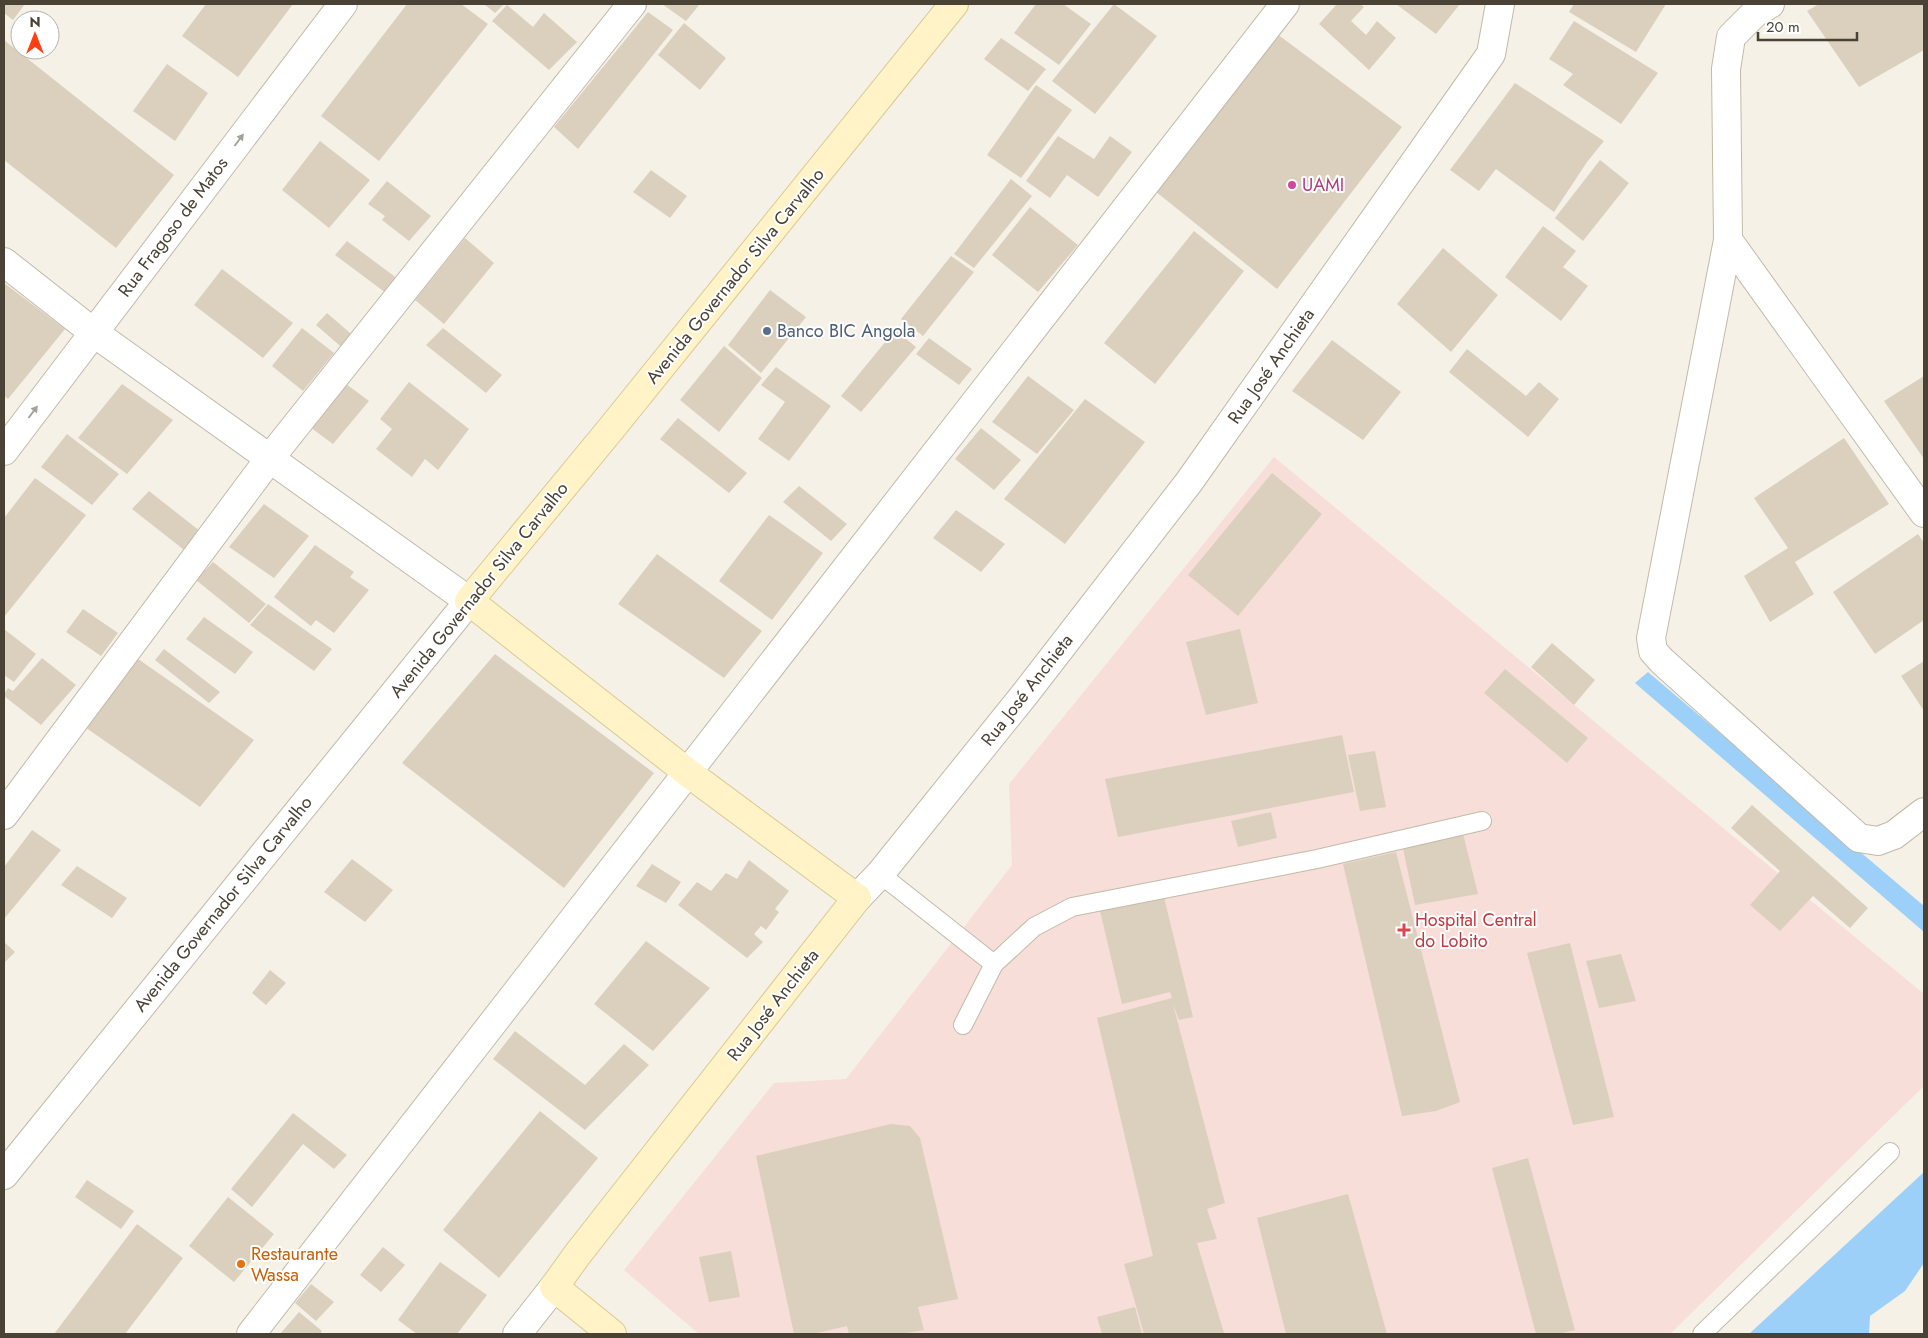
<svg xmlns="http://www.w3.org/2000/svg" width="1928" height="1338" font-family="Jost,sans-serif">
<rect width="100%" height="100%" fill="#f5f1e7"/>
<path fill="#f7ded9" d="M1274,457L1924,994V1086L1670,1334H699L624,1270L774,1083L846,1079L1012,865L1009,784Z"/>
<path fill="#9cd0f9" d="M1648,672L1924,906V932L1635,683Z
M1924,1172V1263L1905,1291L1870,1316L1869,1334H1749Z"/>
<path fill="#dbd0bd" d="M4,4H25L13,20L4,13Z
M206,4H293L238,77L182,36Z
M407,4H461L488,24L379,161L321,116Z
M484,4H504L495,13Z
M662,4H700L686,21Z
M1036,4H1063L1091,24L1059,65L1014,33Z
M1114,4L1157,36L1095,114L1052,81Z
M1337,4H1360L1364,7L1351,21L1366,35L1377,21L1396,38L1369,70L1319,24Z
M1396,4H1460L1436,34Z
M1574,4H1666L1636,52L1569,12Z
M1819,4H1924V50L1859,87L1807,11Z
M507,5L533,27L544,13L577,42L549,70L492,21Z
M648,12L673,30L578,149L554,127Z
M1574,21L1658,73L1621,124L1563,85L1573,74L1549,59Z
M684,23L726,58L700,90L658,55Z
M1273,31L1402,127L1277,289L1150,187Z
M1001,38L1046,69L1028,91L984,59Z
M4,40L174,175L116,248L4,160Z
M167,64L208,93L175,141L133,111Z
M1515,83L1604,141L1587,162L1554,212L1496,169L1479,191L1450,170Z
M1036,85L1072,110L1021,178L987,155Z
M1058,136L1094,159L1110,136L1132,152L1098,197L1067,175L1050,198L1026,181Z
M320,141L370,180L329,228L282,190Z
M1600,160L1629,183L1583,241L1555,218Z
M651,170L687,196L670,218L633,192Z
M1011,179L1032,196L974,268L954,254Z
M387,181L431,216L409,241L382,220L385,216L368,204Z
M1030,207L1078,245L1038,292L992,255Z
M1543,226L1576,251L1563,267L1588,286L1561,321L1505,277Z
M1194,231L1244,271L1155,384L1104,343Z
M465,238L494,263L444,324L415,300Z
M347,241L398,279L386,293L335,255Z
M1443,248L1498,295L1451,352L1397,304Z
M951,256L974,272L923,336L901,319Z
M222,269L293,323L263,358L194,305Z
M4,283L65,329L8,399L4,396Z
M770,290L806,317L761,373L728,345Z
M327,313L357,339L346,351L316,325Z
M302,328L334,353L303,391L272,366Z
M443,328L502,375L486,393L426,345Z
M895,330L916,347L861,412L841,396Z
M929,338L972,369L959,385L916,354Z
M1332,340L1401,392L1363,440L1292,391Z
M724,346L762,378L719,432L680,400Z
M1467,349L1526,396L1539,382L1559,399L1528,437L1449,372Z
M776,367L831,406L789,461L758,439L785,402L761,385Z
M1028,376L1074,410L1037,454L992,422Z
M1924,376V459L1884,401Z
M338,378L369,401L333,444L303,422Z
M409,382L469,429L438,470L425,459L412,477L376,449L392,429L380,419Z
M122,384L173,420L127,474L78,438Z
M1085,399L1145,442L1065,544L1004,499Z
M678,418L747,473L729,493L660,439Z
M981,428L1021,460L994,490L955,459Z
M67,434L119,474L92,505L41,467Z
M1844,438L1889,504L1795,562L1814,594L1770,622L1744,576L1788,548L1754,498Z
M1272,473L1322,514L1238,616L1188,575Z
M35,478L86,515L4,617V518Z
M799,486L847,524L831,541L783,502Z
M149,491L205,535L188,553L132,509Z
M264,504L309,536L274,578L229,547Z
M956,510L1005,544L981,572L933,538Z
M769,515L823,553L772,620L719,581Z
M1918,534L1924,543V620L1875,654L1833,592Z
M315,545L354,572L350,577L369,590L334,633L316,620L311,626L274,597Z
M657,554L762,631L724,678L618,604Z
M213,562L266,604L249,623L196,580Z
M268,604L332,649L314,671L250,625Z
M83,609L118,633L101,656L66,632Z
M204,617L253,652L235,674L186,639Z
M4,629L36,654L14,682L4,675Z
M1240,629L1258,703L1206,715L1186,642Z
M1552,643L1595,680L1574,705L1531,667Z
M164,649L220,692L209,703L155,660Z
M131,654L254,740L200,807L79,723Z
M495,654L654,773L564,888L402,763Z
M42,658L76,685L41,725L4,696V694L8,688L13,691Z
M1924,661V711L1901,676Z
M1505,669L1588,738L1567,763L1484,693Z
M1342,735L1354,792L1118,837L1105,779Z
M1375,751L1386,807L1360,811L1348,755Z
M1752,805L1868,908L1850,928L1813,896L1780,931L1750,905L1780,871L1731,828Z
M1271,812L1277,838L1238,847L1231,821Z
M32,830L61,850L4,919V867Z
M1462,830L1478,894L1415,905L1402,844Z
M1396,852L1460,1102L1436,1111L1402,1116L1343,864Z
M352,859L393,890L365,922L324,892Z
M749,860L789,891L775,909L779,912L766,930L761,926L754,934L763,942L747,958L678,905L697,882L711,891L726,873L737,879Z
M652,864L681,882L666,903L636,886Z
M77,866L127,898L112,918L61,885Z
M1164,897L1193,1017L1179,1020L1173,1004L1225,1203L1207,1209L1217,1239L1197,1243L1224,1333L1219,1334H1144L1124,1264L1153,1256L1097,1018L1172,998L1170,992L1122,1004L1100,911Z
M646,941L710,988L653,1051L594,1004Z
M4,942L15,952L4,963Z
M1570,943L1614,1117L1573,1125L1527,953Z
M1621,954L1636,1001L1599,1008L1586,961Z
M270,970L286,983L266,1005L252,993Z
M515,1031L585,1085L624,1044L649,1065L585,1130L493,1059Z
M540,1111L598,1158L499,1278L443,1230Z
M293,1113L347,1155L334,1169L303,1144L252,1207L231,1189Z
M891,1124L910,1126L920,1138L958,1299L918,1307L924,1330L901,1334H849L847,1326L813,1334H794L756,1156Z
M1528,1158L1575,1330L1558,1334H1536L1492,1168Z
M87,1180L134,1211L121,1229L75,1197Z
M1348,1194L1387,1334H1286L1257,1218Z
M228,1197L274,1234L234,1282L189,1246Z
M137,1224L183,1258L125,1334H54Z
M383,1247L405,1265L381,1292L360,1275Z
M731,1251L740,1297L709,1302L699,1257Z
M440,1262L487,1295L457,1334H417L398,1320Z
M311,1284L334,1302L316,1321L295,1303Z
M1135,1307L1142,1334H1102L1097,1317Z
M299,1312L322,1331L320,1334H280Z"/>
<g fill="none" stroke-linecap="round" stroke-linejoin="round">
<g stroke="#c2baa8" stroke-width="20">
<path id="lane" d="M880,874L994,964
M963,1025L994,964L1034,927L1072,907L1317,859L1482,821
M1702,1334L1890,1152"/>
</g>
<g stroke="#c2baa8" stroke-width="30">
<path id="street" d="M1770,4L1755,13L1731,37L1726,69L1728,240L1651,638L1653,651L1662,661L1859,838L1878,841L1894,835L1924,812
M1728,240L1924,513
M4,262L93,332L469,601L4,1175
M4,451L343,4
M4,815L270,458L632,4
M857,898L880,874L1025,694L1189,482L1491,54L1500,4
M251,1334L1285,4
M517,1334L554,1287"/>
</g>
<g stroke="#dac991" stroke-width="30">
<path id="secondary" d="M612,1334L554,1287L577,1255L857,898L687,772L469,601L610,430L954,4"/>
</g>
<use href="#lane" stroke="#fff" stroke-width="18"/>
<use href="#street" stroke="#fff" stroke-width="28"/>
<use href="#secondary" stroke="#fff3c7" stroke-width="28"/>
</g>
<defs><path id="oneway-solid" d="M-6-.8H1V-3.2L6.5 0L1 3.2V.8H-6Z" transform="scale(1.25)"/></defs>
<g fill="#a4a09a">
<use href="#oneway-solid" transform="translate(239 140) rotate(-53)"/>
<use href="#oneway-solid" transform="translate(33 412) rotate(-53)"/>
</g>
<circle fill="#d1479c" stroke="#fff" stroke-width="2" cx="1292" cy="185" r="5"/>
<circle fill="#5c6f8a" stroke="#fff" stroke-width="2" cx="767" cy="331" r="5"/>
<path fill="#e0444e" stroke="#fff" stroke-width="2" d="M1401.5 922.5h5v5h5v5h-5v5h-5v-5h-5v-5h5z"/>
<circle fill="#e8710a" stroke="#fff" stroke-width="2" cx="241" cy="1264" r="5"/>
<g text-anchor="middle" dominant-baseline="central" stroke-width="4" stroke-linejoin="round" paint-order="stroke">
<g font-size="18" fill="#b23c85" stroke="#fff" text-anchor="start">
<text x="1302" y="185">UAMI</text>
</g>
<g font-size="18" fill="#494235" stroke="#fff">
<text transform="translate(173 227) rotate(-53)">Rua Fragoso de Matos</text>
<text transform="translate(735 276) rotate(-51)">Avenida Governador Silva Carvalho</text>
<text transform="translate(1271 366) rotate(-55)">Rua José Anchieta</text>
<text transform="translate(479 590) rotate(-51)">Avenida Governador Silva Carvalho</text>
<text transform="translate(1027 690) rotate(-52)">Rua José Anchieta</text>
<text transform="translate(223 904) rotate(-51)">Avenida Governador Silva Carvalho</text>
<text transform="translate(773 1005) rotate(-52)">Rua José Anchieta</text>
</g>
<g font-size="18" fill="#4e5e75" stroke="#fff" text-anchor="start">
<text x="777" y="331">Banco BIC Angola</text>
</g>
<g font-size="18" fill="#be3a42" stroke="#fff" text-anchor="start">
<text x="1415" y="920">Hospital Central<tspan x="1415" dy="21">do Lobito</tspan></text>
</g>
<g font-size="18" fill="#c56008" stroke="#fff" text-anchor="start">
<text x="251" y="1254">Restaurante<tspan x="251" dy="21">Wassa</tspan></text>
</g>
</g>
<rect width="1928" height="1338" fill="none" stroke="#494235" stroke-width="10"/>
<g transform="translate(35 35)"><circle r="24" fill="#ffffff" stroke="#b6b3ae"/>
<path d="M0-4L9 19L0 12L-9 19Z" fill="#ff3e14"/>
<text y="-8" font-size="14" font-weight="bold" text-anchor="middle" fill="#494235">N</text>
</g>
<path d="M1758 32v8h99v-8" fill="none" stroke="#494235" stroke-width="2.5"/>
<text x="1766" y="32" font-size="15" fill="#494235" stroke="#ffffff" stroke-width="4" paint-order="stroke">20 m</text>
</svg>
